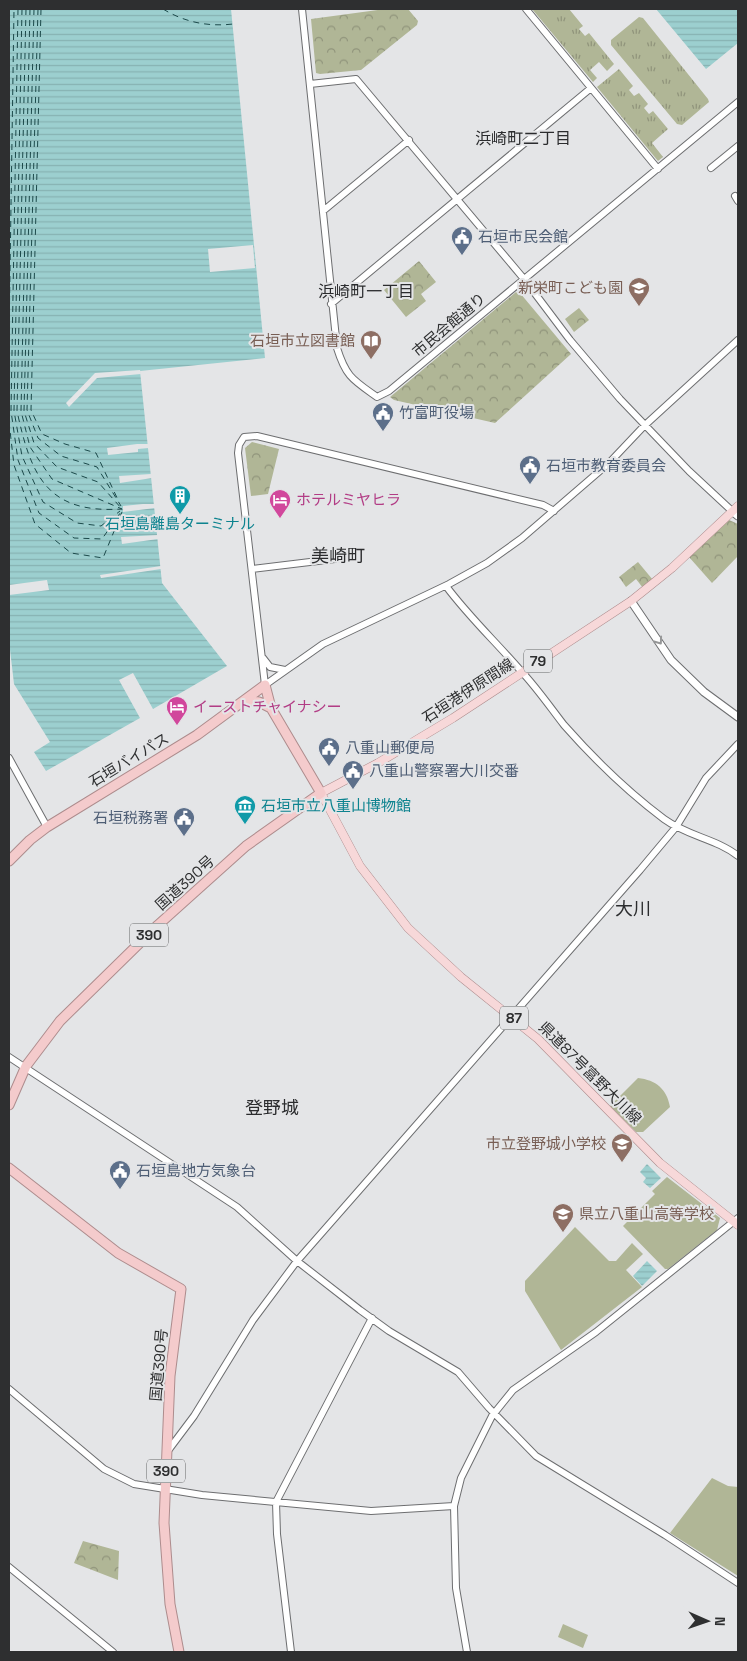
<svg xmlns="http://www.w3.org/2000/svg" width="747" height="1661" font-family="'Space Grotesk','Noto Sans JP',sans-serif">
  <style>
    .grass { fill: url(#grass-tufts) }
    .park { fill: url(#park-crowns) }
    .pitch { fill: #b0b696 }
    .water { fill: url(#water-rules) }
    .pier { fill: #e4e5e7 }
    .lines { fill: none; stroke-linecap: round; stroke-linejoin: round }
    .ferry { stroke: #1b494a; stroke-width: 1; stroke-dasharray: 6 5; stroke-linecap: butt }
    .tertiary-casing { stroke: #6d6e70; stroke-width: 8 }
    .secondary-casing { stroke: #6d6e70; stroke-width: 9 }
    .primary-casing { stroke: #ad8c8d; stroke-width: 9 }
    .trunk-casing { stroke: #ad8c8d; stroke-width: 11 }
    .tertiary { stroke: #fff; stroke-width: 6 }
    .secondary { stroke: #fff; stroke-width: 7 }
    .primary { stroke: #f7d8d9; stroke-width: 8 }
    .trunk { stroke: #f4cbcc; stroke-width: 9 }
    .oneway { stroke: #969798 }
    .labels { text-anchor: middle; stroke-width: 4; stroke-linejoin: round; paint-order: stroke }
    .shield { fill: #e4e5e7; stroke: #656667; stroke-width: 1 }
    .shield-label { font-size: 14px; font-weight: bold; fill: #2e2f30 }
    .service-label { font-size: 15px; fill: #4e5e75; stroke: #e4e5e7; text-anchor: start }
    .education-label { font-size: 15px; fill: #785e54; stroke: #e4e5e7; text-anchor: end }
    .street-label { font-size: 15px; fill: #2e2f30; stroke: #e4e5e7 }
    .hotel-label { font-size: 15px; fill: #b23c85; stroke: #e4e5e7; text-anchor: start }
    .culture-label { font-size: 15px; fill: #0d838f; stroke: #e4e5e7 }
    .neighbourhood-label { font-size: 16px; fill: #2b2c2e; stroke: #e4e5e7 }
    .quarter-label { font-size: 18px; fill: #2b2c2e; stroke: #e4e5e7 }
  </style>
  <defs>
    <pattern id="grass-tufts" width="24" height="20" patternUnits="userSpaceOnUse" patternTransform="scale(1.25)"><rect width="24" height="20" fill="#b0b696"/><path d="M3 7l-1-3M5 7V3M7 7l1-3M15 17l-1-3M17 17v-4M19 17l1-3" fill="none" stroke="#90947b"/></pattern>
    <pattern id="park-crowns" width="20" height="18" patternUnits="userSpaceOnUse" patternTransform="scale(1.25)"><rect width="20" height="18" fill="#b0b696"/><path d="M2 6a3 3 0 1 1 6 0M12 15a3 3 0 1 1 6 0" fill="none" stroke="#90947b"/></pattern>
    <pattern id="water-rules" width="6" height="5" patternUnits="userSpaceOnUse" patternTransform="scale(1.25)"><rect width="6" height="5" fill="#9ccfcf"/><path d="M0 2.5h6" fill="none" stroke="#87b2b2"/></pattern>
  </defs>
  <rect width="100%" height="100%" fill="#e4e5e7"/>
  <!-- grass -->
  <path class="grass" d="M532 9H569L583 26 579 29 585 36 589 33 614 64 607 71 599 62 590 70 597 78 593 82Z
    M639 17 643 18 708 99 709 102 682 125 677 124 611 45V40Z
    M619 69 633 86 629 90 634 96 639 93 648 104 644 108 649 114 653 111 668 129 652 143 663 157 658 161 597 87Z"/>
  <!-- park -->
  <path class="park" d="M385 9H408L418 21 417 25 361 70 320 74 316 73 311 19Z
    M419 261 436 282 421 294 426 301 406 317 384 290Z
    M516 292 520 293 571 354 495 423 394 400 390 397Z
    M579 308 589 320 574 332 565 319Z
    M252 442 279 449 268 494 251 496 245 448Z
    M729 520 738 524V556L712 583 689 557Z
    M638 562 653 580 643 588 636 579 626 587 619 577Z
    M83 1541 119 1551 118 1580 74 1563Z"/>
  <!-- pitch -->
  <path class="pitch" d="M638 1078C656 1080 667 1089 670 1107L643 1132H636L610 1106Z
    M667 1177 720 1218 717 1230 668 1269H665L623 1226 655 1194 652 1191Z
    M575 1227 609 1261H616L632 1243 643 1254 626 1270 642 1287 561 1350 525 1291V1281Z
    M712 1478 728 1486 738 1487V1576L670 1533Z
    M563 1624 588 1635 583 1648 558 1637Z"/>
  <!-- water -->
  <path class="water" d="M9 9H231L265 358 140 371 162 583 227 666 153 709 133 673 119 680 140 718 46 771 34 752 50 742 14 684 9 641V595L49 590 47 580 9 585Z
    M656 9H738V43L706 69Z
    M647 1164 661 1178 650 1188 643 1182 646 1178 640 1172Z
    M647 1261 657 1271 642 1286 633 1276Z"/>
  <!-- pier -->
  <path class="pier" d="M253 245 255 268 210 272 208 249Z
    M140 370 141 374 97 378 69 407 66 403 95 373Z
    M137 444H148L149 448 138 449V452L108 455 107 448Z
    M151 474 152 478 120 483 119 476Z
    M143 504H155V508L123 512V506Z
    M158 535V539L122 544 121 537Z
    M161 566V569L101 578 100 575Z"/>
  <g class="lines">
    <!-- ferry -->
    <path class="ferry" d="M18 9 11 411 18 460 39 513 74 538 102 539 123 509
      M22 9 14 411 22 456 43 502 77 523 101 526 120 511
      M26 9 17 411C31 476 47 514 122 509
      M30 9 21 411 30 447 52 479 122 509
      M34 9 24 411 34 443 57 467 98 482 122 509
      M38 9 27 410 38 438 61 456 97 467 121 506
      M41 9 31 410 42 434 65 444 96 453 119 502
      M163 9C184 22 208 27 233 24
      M9 337 14 9
      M9 422 14 465 35 524 71 553 103 558 122 512"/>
    <!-- tertiary casing -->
    <g class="tertiary-casing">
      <path id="tertiary" d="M302 9 337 348C346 377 353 380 377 397L389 391 738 102
        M526 9 658 169
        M310 84 356 79 524 279 570 340 620 399 689 471 732 511
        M711 168 738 146
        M735 196 738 201
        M323 211 409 140
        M331 304 591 88
        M252 569 343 558
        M446 586C469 617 496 642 521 671 537 688 550 707 564 725 594 759 628 792 664 819 687 836 717 839 738 856
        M263 658 270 667 285 670
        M265 685 323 644 449 584 487 563 522 538 609 463 644 426 738 340
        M265 685 238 453 239 445 244 437 257 436 543 505 554 511
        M9 758 47 827
        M9 1057 237 1207 297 1261 360 1310 389 1331 458 1372 489 1408 536 1456 665 1535 738 1583
        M9 1389 104 1469 134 1484 202 1495 371 1511 454 1506
        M167 1452 194 1416 253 1320 297 1261 640 870 676 827 706 778 738 744
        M9 1567 113 1652
        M291 1652 277 1534 276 1502 372 1318
        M467 1652 456 1588 454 1506 461 1478 492 1416 513 1390 596 1332 738 1218"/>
    </g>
    <!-- secondary casing -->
    <g class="secondary-casing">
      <path id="secondary" d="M732 511 738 516
        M631 601 671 660 704 692 738 717"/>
    </g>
    <!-- primary casing -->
    <g class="primary-casing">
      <path id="primary" d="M738 506 672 568 631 601 453 718 378 763 321 793 360 866 408 928 461 977 538 1039 660 1163 738 1225"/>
    </g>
    <!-- trunk casing -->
    <g class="trunk-casing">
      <path id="trunk" d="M245 700 259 702 271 708
        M9 861 30 840 47 827 197 735 265 685 271 708 321 793 246 846 158 925 60 1021 26 1066 9 1105
        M9 1168 118 1253 181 1289 170 1376 164 1523 170 1604 179 1652"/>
    </g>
    <!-- tertiary -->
    <use href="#tertiary" class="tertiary"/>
    <!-- secondary -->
    <use href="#secondary" class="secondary"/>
    <!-- primary -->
    <use href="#primary" class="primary"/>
    <!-- trunk -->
    <use href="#trunk" class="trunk"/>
  </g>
  <!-- one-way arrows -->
  <defs><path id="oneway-chevron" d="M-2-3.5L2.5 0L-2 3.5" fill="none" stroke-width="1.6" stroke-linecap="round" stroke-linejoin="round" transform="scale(1.25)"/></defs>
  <use class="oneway" href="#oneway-chevron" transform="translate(659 641) rotate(54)"/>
  <!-- icons -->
  <defs>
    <g id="civic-pin" transform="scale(1.125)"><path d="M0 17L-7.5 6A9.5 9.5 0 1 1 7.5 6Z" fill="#5c6f8a" stroke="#e4e5e7"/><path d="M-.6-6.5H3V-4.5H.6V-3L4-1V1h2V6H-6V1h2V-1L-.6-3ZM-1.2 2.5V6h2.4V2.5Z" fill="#fff"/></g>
    <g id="school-pin" transform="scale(1.125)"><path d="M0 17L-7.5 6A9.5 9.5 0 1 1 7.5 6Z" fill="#8d6e63" stroke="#e4e5e7"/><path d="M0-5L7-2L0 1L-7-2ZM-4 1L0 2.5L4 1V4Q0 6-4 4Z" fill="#fff"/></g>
    <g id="library-pin" transform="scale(1.125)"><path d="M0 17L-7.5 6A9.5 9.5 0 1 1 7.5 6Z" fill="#8d6e63" stroke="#e4e5e7"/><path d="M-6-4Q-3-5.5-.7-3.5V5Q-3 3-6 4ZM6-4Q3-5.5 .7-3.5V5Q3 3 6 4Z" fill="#fff"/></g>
    <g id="building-pin" transform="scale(1.125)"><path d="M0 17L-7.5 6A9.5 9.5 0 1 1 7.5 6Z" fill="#0f9aa8" stroke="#e4e5e7"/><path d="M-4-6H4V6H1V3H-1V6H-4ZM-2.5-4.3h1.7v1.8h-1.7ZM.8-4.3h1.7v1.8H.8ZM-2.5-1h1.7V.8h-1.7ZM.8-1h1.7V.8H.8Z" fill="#fff"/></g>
    <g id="hotel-pin" transform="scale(1.125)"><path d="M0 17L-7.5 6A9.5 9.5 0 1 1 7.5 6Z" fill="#d1479c" stroke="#e4e5e7"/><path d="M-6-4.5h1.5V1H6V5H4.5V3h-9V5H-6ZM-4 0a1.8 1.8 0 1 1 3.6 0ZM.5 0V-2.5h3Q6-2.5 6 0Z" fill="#fff"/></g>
    <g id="museum-pin" transform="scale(1.125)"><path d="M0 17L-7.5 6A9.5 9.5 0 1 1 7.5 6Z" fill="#0f9aa8" stroke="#e4e5e7"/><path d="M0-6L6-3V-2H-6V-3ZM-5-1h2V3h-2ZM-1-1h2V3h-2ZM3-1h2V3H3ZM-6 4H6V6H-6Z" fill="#fff"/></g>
  </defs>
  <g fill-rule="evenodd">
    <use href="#civic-pin" x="462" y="237"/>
    <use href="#school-pin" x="639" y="288"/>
    <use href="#library-pin" x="371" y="341"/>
    <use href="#civic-pin" x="383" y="413"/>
    <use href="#civic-pin" x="530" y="466"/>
    <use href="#building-pin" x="180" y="496"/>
    <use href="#hotel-pin" x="280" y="500"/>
    <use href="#hotel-pin" x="177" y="707"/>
    <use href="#civic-pin" x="329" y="748"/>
    <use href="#civic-pin" x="353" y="771"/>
    <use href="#museum-pin" x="245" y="806"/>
    <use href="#civic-pin" x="184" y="818"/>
    <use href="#school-pin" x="622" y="1144"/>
    <use href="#civic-pin" x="120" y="1171"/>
    <use href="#school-pin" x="563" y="1214"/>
  </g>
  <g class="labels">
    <!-- shield labels -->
    <g class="shield">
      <rect x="524" y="649.5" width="28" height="23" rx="4"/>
      <rect x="130" y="923.5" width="38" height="23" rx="4"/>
      <rect x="500" y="1006.5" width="28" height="23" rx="4"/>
      <rect x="147" y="1459.5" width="38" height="23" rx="4"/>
    </g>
    <g class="shield-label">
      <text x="538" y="666">79</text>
      <text x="149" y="940">390</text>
      <text x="514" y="1023">87</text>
      <text x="166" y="1476">390</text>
    </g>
    <!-- service labels -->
    <g class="service-label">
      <text x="478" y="242">石垣市民会館</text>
      <text x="399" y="418">竹富町役場</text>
      <text x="546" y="471">石垣市教育委員会</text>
      <text x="345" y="753">八重山郵便局</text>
      <text x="369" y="776">八重山警察署大川交番</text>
      <text x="168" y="823" text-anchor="end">石垣税務署</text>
      <text x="136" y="1176">石垣島地方気象台</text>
    </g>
    <!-- education labels -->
    <g class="education-label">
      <text x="623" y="293">新栄町こども園</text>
      <text x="355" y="346">石垣市立図書館</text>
      <text x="606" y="1149">市立登野城小学校</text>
      <text x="579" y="1219" text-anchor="start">県立八重山高等学校</text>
    </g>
    <!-- street labels -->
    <g class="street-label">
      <text transform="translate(449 325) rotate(-40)" y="5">市民会館通り</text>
      <text transform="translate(468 691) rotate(-33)" y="5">石垣港伊原間線</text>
      <text transform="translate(129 760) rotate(-31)" y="5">石垣バイパス</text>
      <text transform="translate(185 883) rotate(-42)" y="5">国道390号</text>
      <text transform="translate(590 1073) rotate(45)" y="5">県道87号富野大川線</text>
      <text transform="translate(159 1365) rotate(-85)" y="5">国道390号</text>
    </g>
    <!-- hotel labels -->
    <g class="hotel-label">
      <text x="296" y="505">ホテルミヤヒラ</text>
      <text x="193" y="712">イーストチャイナシー</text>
    </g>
    <!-- culture labels -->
    <g class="culture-label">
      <text x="180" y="529">石垣島離島ターミナル</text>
      <text x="261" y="811" text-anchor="start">石垣市立八重山博物館</text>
    </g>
    <!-- neighbourhood labels -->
    <g class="neighbourhood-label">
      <text x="523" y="144">浜崎町二丁目</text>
      <text x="366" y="297">浜崎町一丁目</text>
    </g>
    <!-- quarter labels -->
    <g class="quarter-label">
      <text x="338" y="562">美崎町</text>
      <text x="633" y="915">大川</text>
      <text x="272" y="1114">登野城</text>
    </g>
  </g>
  <!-- border -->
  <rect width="747" height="1661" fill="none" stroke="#2e2f30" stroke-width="20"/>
  <!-- north arrow -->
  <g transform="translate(707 1621) rotate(92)" stroke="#e4e5e7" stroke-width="4" paint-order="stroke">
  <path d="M0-4L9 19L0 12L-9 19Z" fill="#2e2f30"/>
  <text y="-8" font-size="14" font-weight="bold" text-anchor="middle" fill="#2e2f30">N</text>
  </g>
</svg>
